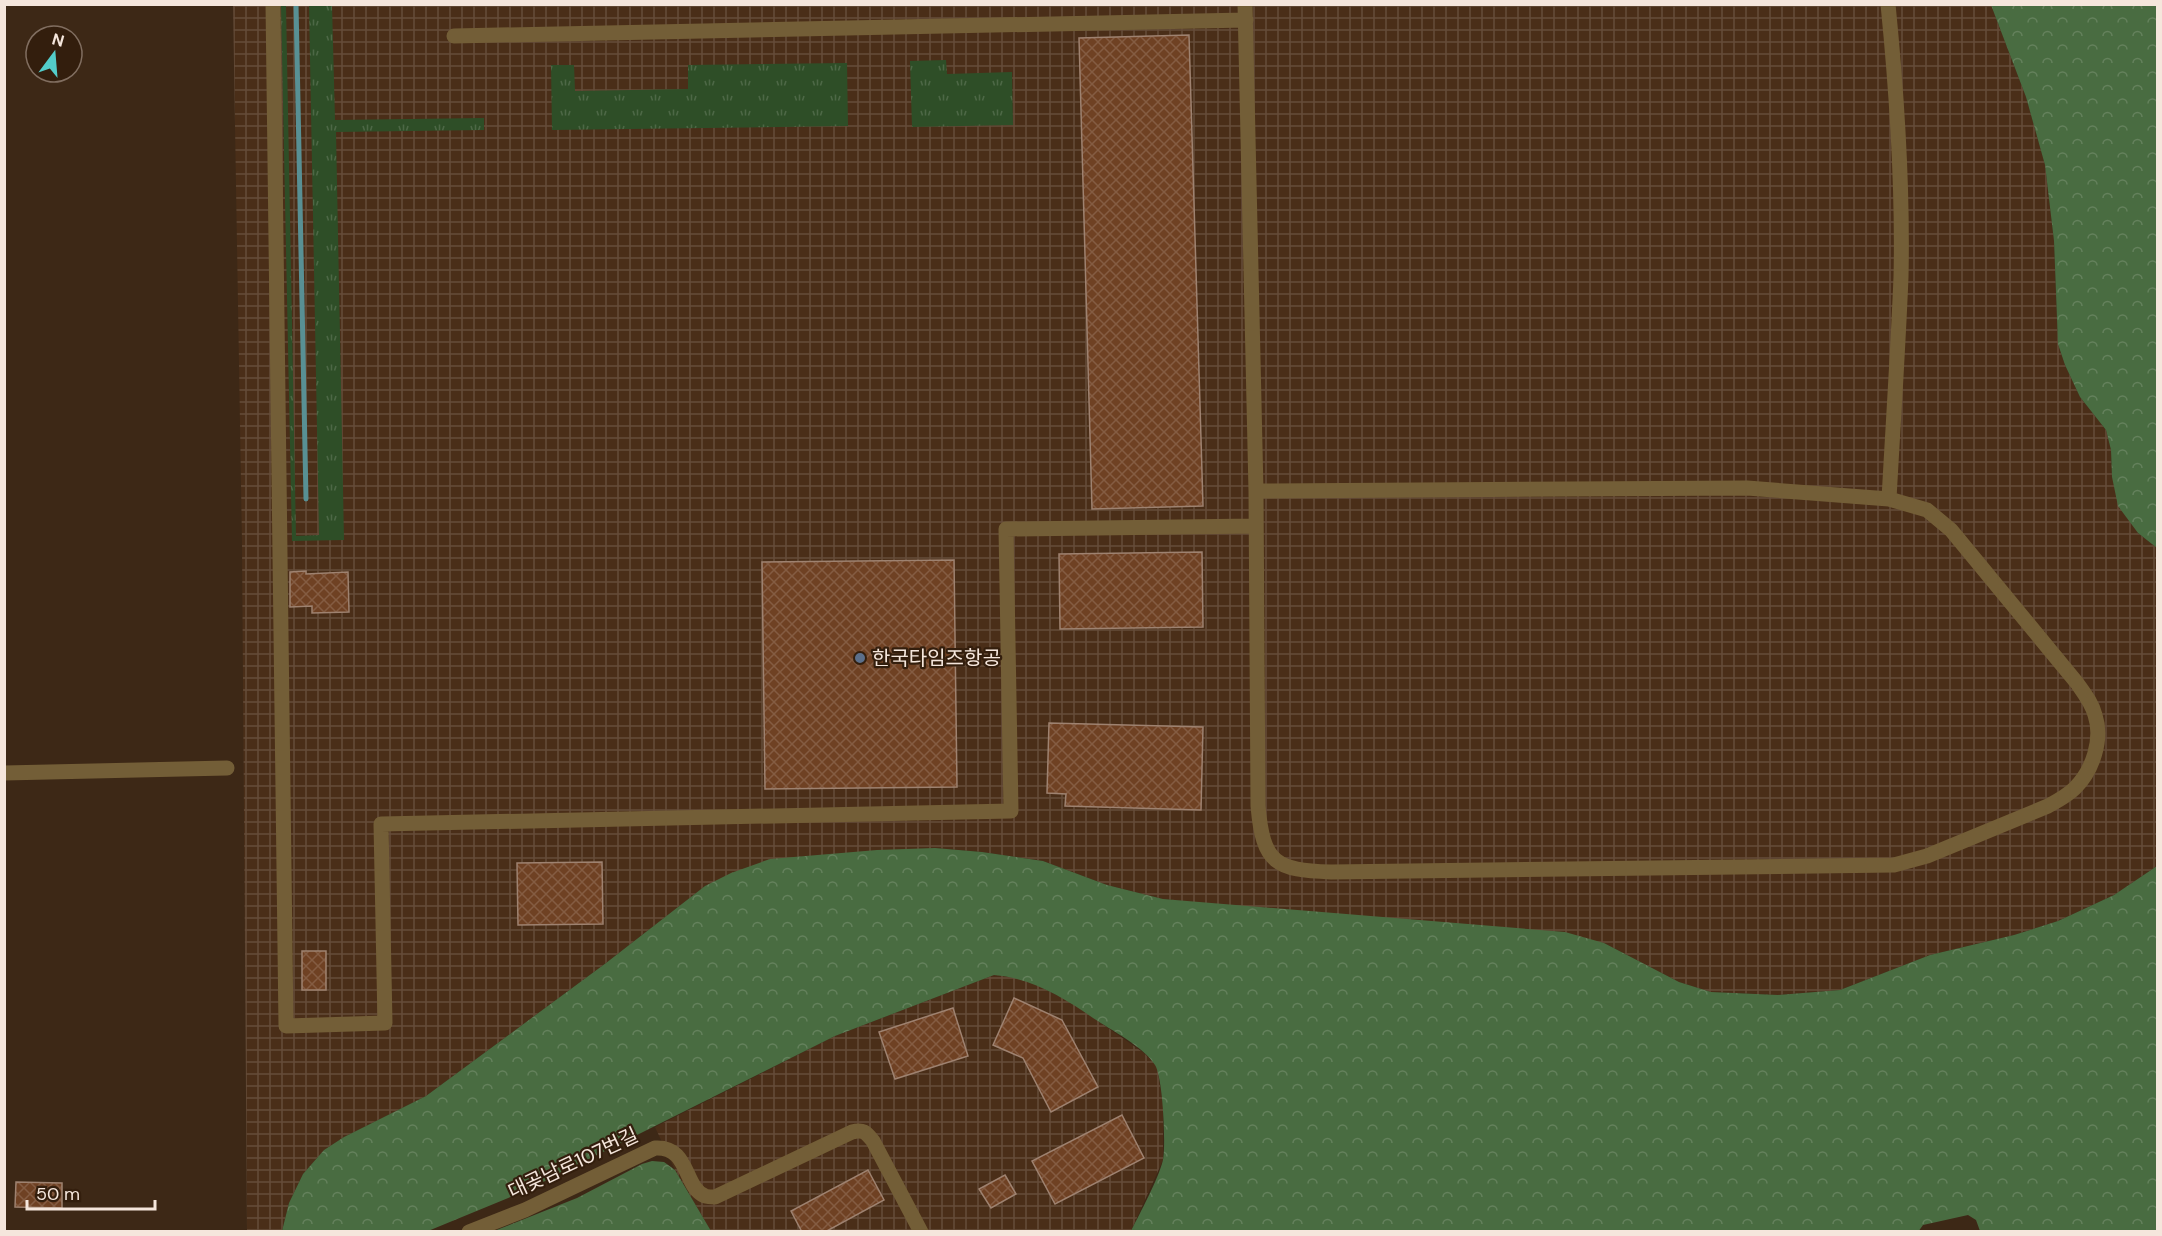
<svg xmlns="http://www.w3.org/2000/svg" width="2162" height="1236" font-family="'DM Sans','Noto Sans KR',sans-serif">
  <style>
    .industrial { fill: url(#industrial-grid) }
    .grass { fill: url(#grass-tufts) }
    .forest { fill: url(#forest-crowns) }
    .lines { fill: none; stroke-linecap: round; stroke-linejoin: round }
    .stream { stroke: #589094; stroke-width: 5 }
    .building { fill: url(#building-cross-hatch); stroke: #9e8270; stroke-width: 1.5 }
    .minor { stroke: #735e37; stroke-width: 15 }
    .service-dot { fill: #5c6f8a; stroke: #331e0d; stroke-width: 2 }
    .labels { text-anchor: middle; stroke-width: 4.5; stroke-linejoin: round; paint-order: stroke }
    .poi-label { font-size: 20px; fill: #f5e6dc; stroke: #331e0d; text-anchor: start }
    .street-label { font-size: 20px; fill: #f5e6dc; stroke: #331e0d }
  </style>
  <defs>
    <pattern id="industrial-grid" width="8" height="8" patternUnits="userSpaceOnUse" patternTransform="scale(1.5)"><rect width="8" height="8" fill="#4a2e18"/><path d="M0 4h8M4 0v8" fill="none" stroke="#654c39"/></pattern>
    <pattern id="grass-tufts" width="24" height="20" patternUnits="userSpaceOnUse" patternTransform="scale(1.5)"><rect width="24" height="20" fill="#2e4e27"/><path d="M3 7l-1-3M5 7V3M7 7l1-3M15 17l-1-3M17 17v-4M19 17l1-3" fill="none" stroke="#4d6846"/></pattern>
    <pattern id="forest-crowns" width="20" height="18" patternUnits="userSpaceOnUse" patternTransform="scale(1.5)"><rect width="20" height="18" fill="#496c41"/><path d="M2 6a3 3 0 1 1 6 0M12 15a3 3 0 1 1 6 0" fill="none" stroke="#64815c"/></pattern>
    <pattern id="building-cross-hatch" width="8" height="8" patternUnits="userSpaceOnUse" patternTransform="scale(1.5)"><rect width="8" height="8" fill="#6f4123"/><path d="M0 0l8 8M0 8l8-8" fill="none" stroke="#845c42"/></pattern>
  </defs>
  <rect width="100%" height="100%" fill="#3d2816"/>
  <!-- industrial -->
  <path class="industrial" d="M233 5H1991L2026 97 2045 165 2054 241 2058 344 2065 365 2080 397 2106 430 2111 450 2112 477 2138 533 2157 548V866L2114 895 2058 921 2014 935 1930 955 1840 990 1778 995 1711 992 1679 982 1604 943 1163 899 1107 885 1043 861 982 852 935 848 705 886 606 963 426 1096 344 1137 324 1150 303 1174 289 1203 282 1231H247L242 542Z
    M994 975 1012 976 1033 983 1072 1003 1144 1053 1157 1066 1163 1105V1160L1131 1231H711L675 1170 655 1127 835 1036Z"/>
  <!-- grass -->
  <path class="grass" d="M281 5H286L296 536 319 535 309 5H332L335 120 484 118V130L336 132 344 540 292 541Z
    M946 60 947 74 1012 72 1013 125 912 127 910 61Z
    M847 63 848 126 552 130 551 65H574L575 91 688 89V65Z"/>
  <!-- forest -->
  <path class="forest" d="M1991 5H2157V548L2138 533 2118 506 2112 477 2111 450 2106 430 2080 397 2065 365 2058 344 2054 241 2045 165 2026 97Z
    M935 848 982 852 1043 861 1107 885 1163 899 1565 932 1604 943 1679 982 1711 992 1778 995 1840 990 1930 955 2014 935 2058 921 2114 895 2157 866V1231H1980L1976 1220 1968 1215 1923 1225 1918 1232 1131 1231C1140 1213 1158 1180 1163 1160 1166 1146 1163 1077 1155 1065 1144 1047 1111 1030 1093 1018 1063 997 1031 978 994 975L835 1036 525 1191 428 1231H282L289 1203 303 1174 324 1150 344 1137 426 1096 606 963 705 886 731 873 770 859 877 850Z
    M652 1161 664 1162 675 1170 711 1231H494L577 1198 642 1164Z"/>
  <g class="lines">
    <!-- stream -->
    <path class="stream" d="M296 4 306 499"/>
  </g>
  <!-- building -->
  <path class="building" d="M1189 35 1203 506 1092 509 1079 38Z
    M1202 552 1203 627 1060 629 1059 554Z
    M954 560 957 787 765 789 762 562Z
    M306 571V574L348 572 349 612 312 613V606L290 607V572Z
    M1049 723 1203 727 1201 810 1065 806 1066 794 1047 793Z
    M602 862 603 924 518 925 517 863Z
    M302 951H326V990H302Z
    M1014 998 1062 1020 1098 1087 1051 1112 1023 1058 993 1045Z
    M953 1008 968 1056 895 1079 879 1032Z
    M1122 1115 1144 1158 1055 1204 1032 1161Z
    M868 1170 884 1200 825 1232H802L791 1211Z
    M1005 1175 1016 1194 991 1208 979 1189Z
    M16 1182 62 1183V1208L15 1207Z"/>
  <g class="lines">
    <!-- minor -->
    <path class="minor" d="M273 4 286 1026 385 1023 381 824 1011 811 1006 529 1256 526
      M1245 4 1256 491 1258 806C1263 864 1276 870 1331 872L1894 865 1927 856 2048 806C2057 801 2067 796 2075 788 2093 770 2103 739 2095 715 2092 703 2084 693 2077 683L1951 530 1927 510 1889 499 1747 488 1256 491
      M1888 4C1897 95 1903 186 1901 277 1898 351 1893 425 1889 499
      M454 36 1246 20
      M4 773 227 768
      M469 1232 525 1210 655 1148C690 1146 683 1187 705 1196 708 1197 712 1197 715 1197L852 1132C863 1129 866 1132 873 1141L921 1232"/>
  </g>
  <!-- markers -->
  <circle class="service-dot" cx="860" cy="658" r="6"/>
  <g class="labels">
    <!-- poi labels -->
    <g class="poi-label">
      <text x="872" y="665">한국타임즈항공</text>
    </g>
    <!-- street labels -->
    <g class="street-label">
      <text transform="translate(573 1163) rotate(-25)" y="7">대곶남로107번길</text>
    </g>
  </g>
  <!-- border -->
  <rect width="2162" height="1236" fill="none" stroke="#f5e6dc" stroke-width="12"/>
  <!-- north arrow -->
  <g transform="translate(54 54) rotate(16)"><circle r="28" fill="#331e0d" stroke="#816e60" stroke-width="1.5"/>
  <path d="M0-4.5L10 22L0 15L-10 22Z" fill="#53cdca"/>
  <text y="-9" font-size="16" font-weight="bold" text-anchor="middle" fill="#f5e6dc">N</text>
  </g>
  <!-- scale -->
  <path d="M27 1200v9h128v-9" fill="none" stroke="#f5e6dc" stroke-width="3"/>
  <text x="36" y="1200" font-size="18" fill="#f5e6dc" stroke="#331e0d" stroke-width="4.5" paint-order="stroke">50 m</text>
</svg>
